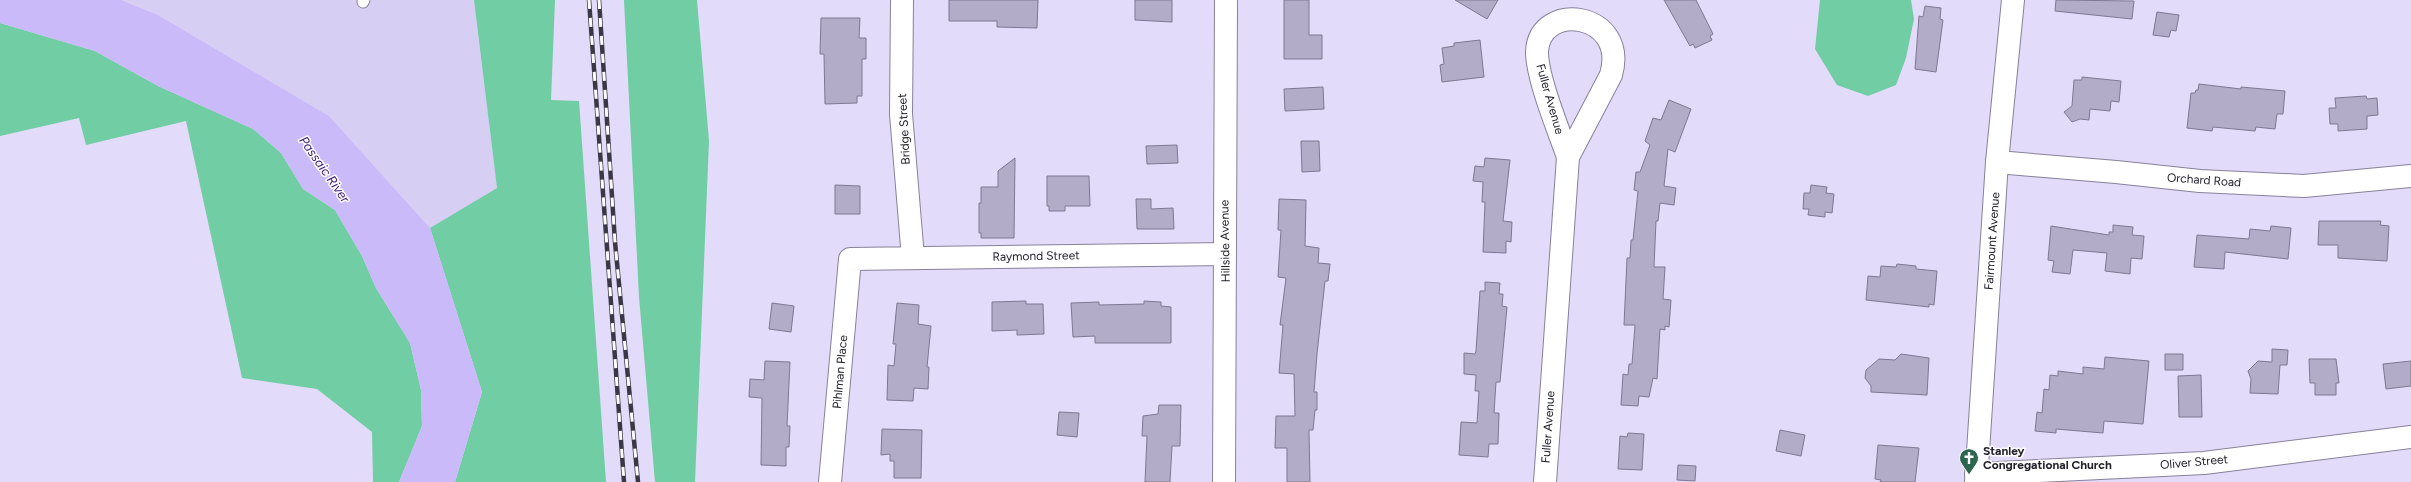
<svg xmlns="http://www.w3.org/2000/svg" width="2411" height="482" font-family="Figtree,sans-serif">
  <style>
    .built { fill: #d7cef3 }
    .green { fill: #70cda4 }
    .water { fill: #cabaf9 }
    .building { fill: #b3acc8; stroke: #7e7892 }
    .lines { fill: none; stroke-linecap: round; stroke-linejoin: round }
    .lane-casing { stroke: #87819b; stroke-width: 13 }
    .street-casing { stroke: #87819b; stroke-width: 24 }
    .secondary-casing { stroke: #87819b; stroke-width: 24 }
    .lane { stroke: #fff; stroke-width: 11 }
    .street { stroke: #fff; stroke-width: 22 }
    .secondary { stroke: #fff; stroke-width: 22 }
    .rail-casing { stroke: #3b3845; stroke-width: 4.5 }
    .rail { stroke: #fff; stroke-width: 3; stroke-dasharray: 9; stroke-linecap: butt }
    .labels { text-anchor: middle; stroke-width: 3; stroke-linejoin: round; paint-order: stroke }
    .street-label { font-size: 12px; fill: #22202a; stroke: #fff }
    .poi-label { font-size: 12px; font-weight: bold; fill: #22202a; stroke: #fff; text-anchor: start }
    .water-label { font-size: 13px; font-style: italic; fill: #432079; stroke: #fff }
  </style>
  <rect width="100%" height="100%" fill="#e2dbf9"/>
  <!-- built -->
  <path class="built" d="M121 0H474L497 188 430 228 329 116 158 15Z"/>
  <!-- green -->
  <path class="green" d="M474 0H555L551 100 579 101 606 482H455L482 392 430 228 497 188Z
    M624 0H697L709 141 695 482H655L639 297Z
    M1820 0H1911L1914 19 1906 58 1896 85 1868 96 1837 85 1815 49Z
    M0 23 95 51 158 86 253 129 281 153 303 189 335 210 362 256 376 288 410 343 421 390 422 426 399 482H373L372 432 317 389 242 378 186 121 86 145 79 118 0 136Z"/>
  <!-- water -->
  <path class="water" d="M0 0H121L158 15 329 116 430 228 482 392 455 482H399L422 426 421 390 410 343 376 288 362 256 335 210 303 189 281 153 253 129 158 86 95 51 0 23Z"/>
  <!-- building -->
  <path class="building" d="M949 0H1038L1037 28 997 27V21H949Z
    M1135 0H1172V22L1135 20Z
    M1284 0H1309V35H1322V59H1284Z
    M1455 0H1498L1487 19Z
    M1664 0H1696L1713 34 1710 36 1712 40 1695 48 1693 44 1690 46Z
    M2056 0 2134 1 2132 19 2055 11Z
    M1925 6 1941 8 1940 19 1943 20 1936 72 1915 69 1919 16 1923 17Z
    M2157 12 2179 15 2176 31 2171 30 2169 37 2153 35Z
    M821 18H860L859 38H866V59H862V96H857V103L825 104 824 54H820Z
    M1480 40 1484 77 1442 82 1440 65 1444 64 1442 48 1454 46V43Z
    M2082 77 2121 81 2119 102 2111 101 2110 111 2090 109 2089 120 2080 119 2072 122 2064 112 2072 106 2074 80H2082Z
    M2199 84 2241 89V87L2285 91 2283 114H2277L2275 129 2256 127 2255 131 2213 127 2212 131 2187 128 2191 93H2195L2196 90H2198Z
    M1323 87 1324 109 1285 111 1284 89Z
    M2366 96 2367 99 2377 98 2378 115 2367 116V129L2338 131V124H2330L2329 108H2336L2335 98Z
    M1669 100 1691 109 1675 152 1668 149 1664 186 1676 188 1674 205 1660 203 1658 221H1656L1654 267H1665L1663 299 1671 300 1669 327 1665 326V330L1660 329 1657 379 1653 378 1649 397 1639 396 1638 406 1621 405 1623 374 1628 375 1629 364H1632L1635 325H1624L1627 258H1630L1631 240H1633L1638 191 1634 190 1636 172H1640L1650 145 1645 141 1653 118 1661 120Z
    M1301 141H1319L1320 171 1302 172Z
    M1177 145 1178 163 1147 164 1146 146Z
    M1015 158 1014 238H981V233H979V203H981V187H998V171Z
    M1485 158 1510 160 1503 221 1512 222 1511 242 1506 241V253L1483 252 1485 202H1482L1483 182 1473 181 1475 166 1484 167Z
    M1047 176H1089L1090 206H1065V211H1049V206H1047Z
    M835 185 860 186V214H835Z
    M1811 185 1827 187 1826 193 1834 194 1832 213 1825 212V217L1808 215 1809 209H1803L1804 193H1810Z
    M1136 199H1151V209L1173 208 1174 229H1137Z
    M1279 199 1306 200 1305 246 1319 248 1318 263 1330 264 1328 281H1325L1317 354 1314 392H1317V410H1315L1313 430H1309L1310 482H1287V448H1275L1276 416H1295L1294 374 1279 373 1283 325H1280L1286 278 1278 277 1281 230H1278Z
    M2319 221H2381L2380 225 2389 226 2387 261 2338 258V245H2318Z
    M2113 225 2133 227 2132 235 2144 236 2142 259 2131 258 2130 274 2105 271 2107 253 2073 250 2070 274 2052 272 2054 261 2048 260 2051 226 2109 235V232H2113Z
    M2271 226 2291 228 2288 259 2225 252 2224 269 2194 267 2197 235 2249 239 2250 229 2270 231Z
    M1897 264 1916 266V269L1937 271 1934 305 1929 304V307L1866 300 1868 276 1880 277 1881 266 1896 267Z
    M1485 282 1500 283 1499 294H1503L1502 306 1507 307 1500 382H1496L1494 413H1499L1498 444H1489L1488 457 1459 455 1461 422 1477 423 1479 391H1475L1476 375 1464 374V353L1475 354 1476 351 1480 291H1485Z
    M1026 301V304H1043L1044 334 1017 335V330L992 331V302Z
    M1144 301 1161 302V306L1171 307V343H1095V336L1073 337 1071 303 1099 302V305L1144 304Z
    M772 303 794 306 791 332 769 329Z
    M897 303 919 305 918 324 931 326 927 367H929L928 389 914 388 913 401 887 400 888 365 894 366 896 344H893Z
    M2272 349 2288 350 2287 365H2280L2278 394 2250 393 2251 379 2248 371 2258 361 2272 362Z
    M1901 354 1929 358 1927 395 1871 392V386L1865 378 1866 370 1879 359 1895 360Z
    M2165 354H2183V370H2165Z
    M2105 357 2149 361 2143 424 2104 421 2103 433 2056 429V433L2035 431 2037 412 2042 413 2044 389 2049 390 2050 375 2058 376V371L2083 374V367L2104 369Z
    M2309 359H2336L2339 383H2336V395H2315V383H2310Z
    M765 361 790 362 787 426H790L789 447H786V466L761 465 762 398 749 397 750 379 764 380Z
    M2411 361V386L2386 389 2383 364Z
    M2201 375 2202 417H2179L2178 376Z
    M1159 405H1181L1180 446H1172L1170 482H1145L1147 436H1142L1143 416 1158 414Z
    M1059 412 1079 413 1077 437 1057 435Z
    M882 429 922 430 921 478H894V461H890V454L881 455Z
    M1780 430 1805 435 1801 456 1776 451Z
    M1628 433 1644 434 1642 470 1618 469 1620 436 1627 437Z
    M1878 445 1919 448 1915 482H1880L1881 480 1875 479Z
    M1678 465 1696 466 1695 481 1677 480Z"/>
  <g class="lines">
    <!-- lane casing -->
    <g class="lane-casing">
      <path id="lane" d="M363 2 364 0"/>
    </g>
    <!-- street casing -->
    <g class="street-casing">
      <path id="street" d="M902 0 901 114 913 258
        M1997 162 2116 172 2200 181 2304 186 2411 176
        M1976 474 2204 463 2411 437
        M830 482 850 259 1225 254
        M1224 482 1226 0
        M1545 482 1568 157 1611 75C1629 12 1539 0 1537 52 1537 78 1559 131 1568 157"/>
    </g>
    <!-- secondary casing -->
    <g class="secondary-casing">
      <path id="secondary" d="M1976 482 1997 162 2013 0"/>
    </g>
    <!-- lane -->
    <use href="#lane" class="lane"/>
    <!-- street -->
    <use href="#street" class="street"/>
    <!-- secondary -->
    <use href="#secondary" class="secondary"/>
    <!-- rail casing -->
    <g class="rail-casing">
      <path id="rail" d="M589 0 624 482
        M599 0 615 242 638 482"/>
    </g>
    <!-- rail -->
    <use href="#rail" class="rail"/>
  </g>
  <!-- icons -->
  <defs>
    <g id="church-pin" transform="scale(1)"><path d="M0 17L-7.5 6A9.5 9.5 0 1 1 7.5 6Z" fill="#2d664e" stroke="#fff"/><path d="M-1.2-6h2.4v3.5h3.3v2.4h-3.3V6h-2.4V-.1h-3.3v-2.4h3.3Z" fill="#fff"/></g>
  </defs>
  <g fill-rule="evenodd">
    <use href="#church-pin" x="1969" y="458"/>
  </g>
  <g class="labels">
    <!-- street labels -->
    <g class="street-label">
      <text transform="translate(1550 99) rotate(74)" y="4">Fuller Avenue</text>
      <text transform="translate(904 129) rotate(-93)" y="4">Bridge Street</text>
      <text transform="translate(2204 180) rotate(4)" y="4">Orchard Road</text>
      <text transform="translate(1225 241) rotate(-91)" y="4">Hillside Avenue</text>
      <text transform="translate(1992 241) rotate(-86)" y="4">Fairmount Avenue</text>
      <text transform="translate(1036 256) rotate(-1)" y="4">Raymond Street</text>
      <text transform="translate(840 372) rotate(-85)" y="4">Pihlman Place</text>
      <text transform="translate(1548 427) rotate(-86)" y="4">Fuller Avenue</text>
      <text transform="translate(2194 462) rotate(-5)" y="4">Oliver Street</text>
    </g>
    <!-- poi labels -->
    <g class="poi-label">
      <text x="1983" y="455">Stanley<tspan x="1983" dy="14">Congregational Church</tspan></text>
    </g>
    <!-- water labels -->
    <g class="water-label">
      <text transform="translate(325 169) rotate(55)" y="5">Passaic River</text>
    </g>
  </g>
</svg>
